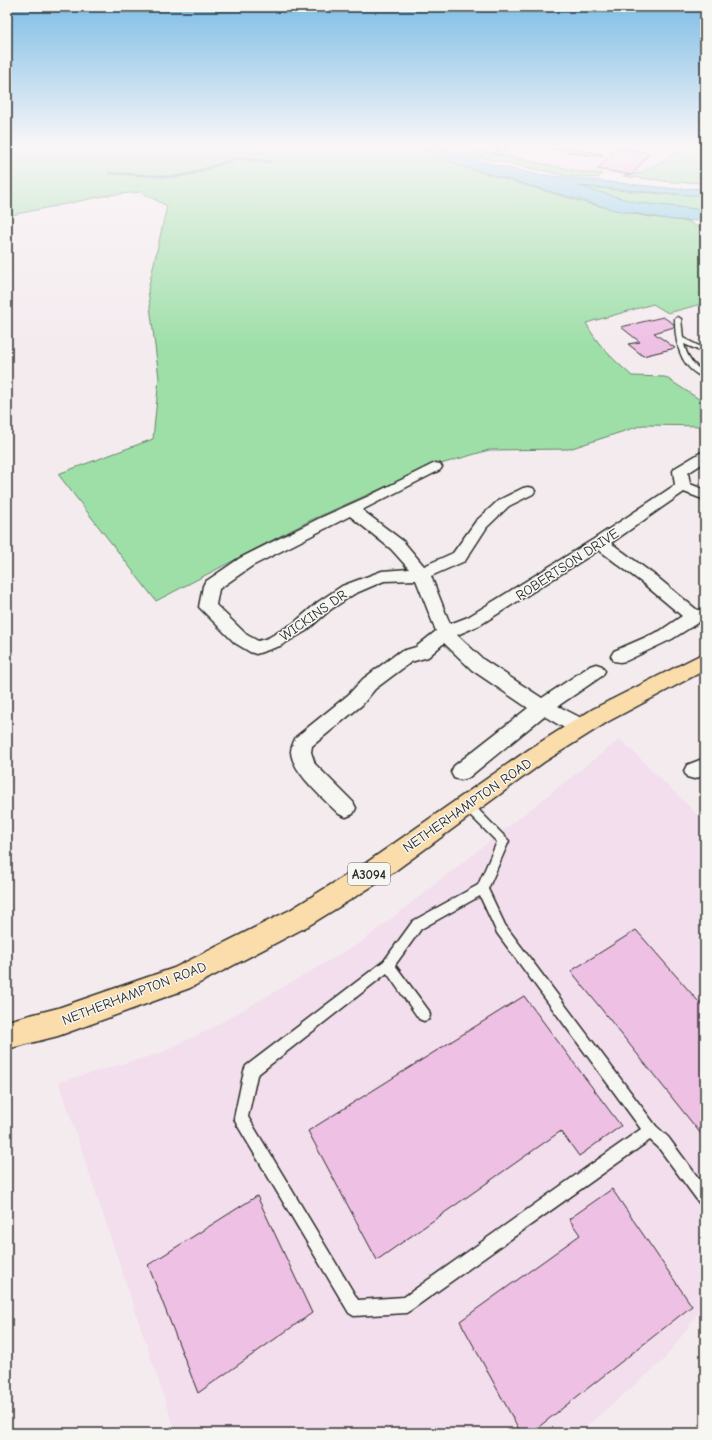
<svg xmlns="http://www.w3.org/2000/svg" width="712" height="1440" font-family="'Comic Neue',sans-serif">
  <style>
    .built { fill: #f2deec }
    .green { fill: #9edfa8; stroke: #64856a }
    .water { fill: #83cce4; stroke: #608c9a }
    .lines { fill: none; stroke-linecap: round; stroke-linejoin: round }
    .stream { stroke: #608c9a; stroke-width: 2.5 }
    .building { fill: #eec0e4; stroke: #2b2b2b }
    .lane-casing { stroke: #2b2b2b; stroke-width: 3 }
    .street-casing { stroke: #2b2b2b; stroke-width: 3 }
    .primary-casing { stroke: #2b2b2b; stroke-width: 3 }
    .lane { fill: #f6f6f2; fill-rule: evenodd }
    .street { fill: #f6f6f2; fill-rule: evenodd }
    .primary { fill: #fbddab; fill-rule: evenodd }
    .labels { text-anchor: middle; stroke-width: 3; stroke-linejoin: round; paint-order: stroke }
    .shield { fill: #f6f6f2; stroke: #686867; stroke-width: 1 }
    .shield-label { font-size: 13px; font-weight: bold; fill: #2b2b2b }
    .street-label { font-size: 14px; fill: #2b2b2b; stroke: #f6f6f2 }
  </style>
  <rect width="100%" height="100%" fill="#f4ebef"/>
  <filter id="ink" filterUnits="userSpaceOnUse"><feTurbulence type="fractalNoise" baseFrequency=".025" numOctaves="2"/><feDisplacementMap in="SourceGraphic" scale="8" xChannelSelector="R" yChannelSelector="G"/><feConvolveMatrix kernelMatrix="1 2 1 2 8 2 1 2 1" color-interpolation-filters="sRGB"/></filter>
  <g filter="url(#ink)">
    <!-- built -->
    <path class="built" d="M457 145H689L641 173 623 176 582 172 474 151Z
      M620 739 705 822V1304L663 1361 578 1433H176L59 1082 158 1054 208 1030 360 943Z"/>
    <!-- green -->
    <path class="green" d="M7 145H412L461 166 586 203 644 216 690 222 697 227H705V303L668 313 653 304 586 323C597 345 614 360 632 376L665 377 705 403V426L643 425 569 449 489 450 427 468 311 520 156 601 58 474 153 439 159 378 148 290 167 206 141 192 109 195 7 216Z
      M689 145H705V183L673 182 623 176 641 173Z
      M466 148 582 172 602 174 598 178 567 176 470 155 461 153 460 150Z
      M577 186 660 194 705 195V210L638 203Z"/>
    <!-- water -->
    <path class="water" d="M412 145H433L491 164 534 174 676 189 705 188V195H688L578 186 638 203 705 210V221L674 220 615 210 461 166Z"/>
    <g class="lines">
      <!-- stream -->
      <path class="stream" d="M109 173 174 177 190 174 238 158 271 162"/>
    </g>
    <!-- building -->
    <path class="building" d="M618 148 649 153 632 175 597 169Z
      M663 317 674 324V327L654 333 675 348 643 356 628 344 640 342 621 327Z
      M636 930 705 1009V1139L571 971Z
      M524 996 621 1126 579 1156 561 1131 377 1260 308 1131Z
      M612 1189 692 1306 531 1433H521L460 1321 580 1235 569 1219Z
      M257 1196 312 1313 198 1393 148 1265Z"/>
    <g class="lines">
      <!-- lane casing -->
      <g class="lane-casing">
        <path id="lane" d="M503 145H517L506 147 500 154H496V152Z
          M537 145H550L601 155 599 156Z
          M678 317 681 319 683 338 705 349V353L684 344C687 357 693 365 705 373V378C680 369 675 342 675 319Z
          M467 801 471 802 509 841 488 889 505 925 656 1126 668 1137 705 1187V1206L700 1204 658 1147 650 1140 411 1310 406 1313 354 1316 349 1313 236 1123 234 1118 244 1071 246 1066 384 961 413 921 478 885 497 842 463 808 462 805 463 802ZM480 896 497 933 641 1129 404 1297 358 1300 248 1117 257 1075 387 973 419 1019 424 1021 429 1019 430 1015 429 1011 395 965 421 929Z"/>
      </g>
      <!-- street casing -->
      <g class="street-casing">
        <path id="street" d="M705 452V462L688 473 690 484 705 490V500L684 492 611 543 657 577 697 610 705 609V621L699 622 672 639 626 661 620 662 614 661 611 656 614 651 660 631 682 616 645 585 599 550 480 625 457 635 484 660 542 698 590 666 596 664 602 666 605 671 602 676 558 706 589 722 592 727 589 732C574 737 557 723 544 716L468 778 461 780 454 778 451 772 454 766 528 708 472 670 444 643 428 657 411 662 375 689 362 705 312 746 311 752 315 764 353 802 356 808 353 814 346 817 339 814C325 800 292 772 291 752 291 747 294 741 296 737L348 695 363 679 399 652 416 647 436 631 416 580 384 581 354 594 330 610 306 631 280 646 256 654 250 652 235 643 199 607 203 586 205 582 240 558 320 518 369 496 435 463 440 464 442 467 440 470 362 510 403 541 424 566 453 553 476 521 499 500 523 488 528 487 533 488 535 491 533 494 509 506 487 527 465 561 431 576 450 624 468 617 594 539 675 485 673 471 675 468 700 453ZM350 516 391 549 409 569 382 571 342 586 318 602 294 623 268 638 258 641 247 635 216 605 219 589 252 566Z
          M705 758V775L694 779 687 777 684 771 687 765Z"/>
      </g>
      <!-- primary casing -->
      <g class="primary-casing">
        <path id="primary" d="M705 653V670L609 721 544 762 384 879 308 926 190 988 58 1036 7 1049V1021L58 1008 174 968 290 910 366 863 528 750 593 709 698 656Z"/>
      </g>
      <!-- lane -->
      <use href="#lane" class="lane"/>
      <!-- street -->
      <use href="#street" class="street"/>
      <!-- primary -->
      <use href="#primary" class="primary"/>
    </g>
  </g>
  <!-- sky -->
  <linearGradient id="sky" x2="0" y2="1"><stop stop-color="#7fbee6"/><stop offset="0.42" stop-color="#faf6f8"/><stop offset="1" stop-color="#faf6f8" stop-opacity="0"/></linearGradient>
  <rect width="712" height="347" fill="url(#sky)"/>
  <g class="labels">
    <!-- shield labels -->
    <rect class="shield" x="348" y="863" width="42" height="22" rx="3"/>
    <g class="shield-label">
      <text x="369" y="879">A3094</text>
    </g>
    <!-- street labels -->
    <g class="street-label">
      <text transform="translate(567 564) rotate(-33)" y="5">ROBERTSON DRIVE</text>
      <text transform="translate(313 615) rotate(-35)" y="5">WICKINS DR</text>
      <text transform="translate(467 805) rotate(-35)" y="5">NETHERHAMPTON ROAD</text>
      <text transform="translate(134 993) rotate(-21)" y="5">NETHERHAMPTON ROAD</text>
    </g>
  </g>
  <!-- margin -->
  <rect width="712" height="1440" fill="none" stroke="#f6f6f2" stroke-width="24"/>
  <rect x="12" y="12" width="688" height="1416" fill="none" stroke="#2b2b2b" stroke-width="1.5" filter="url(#ink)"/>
</svg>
